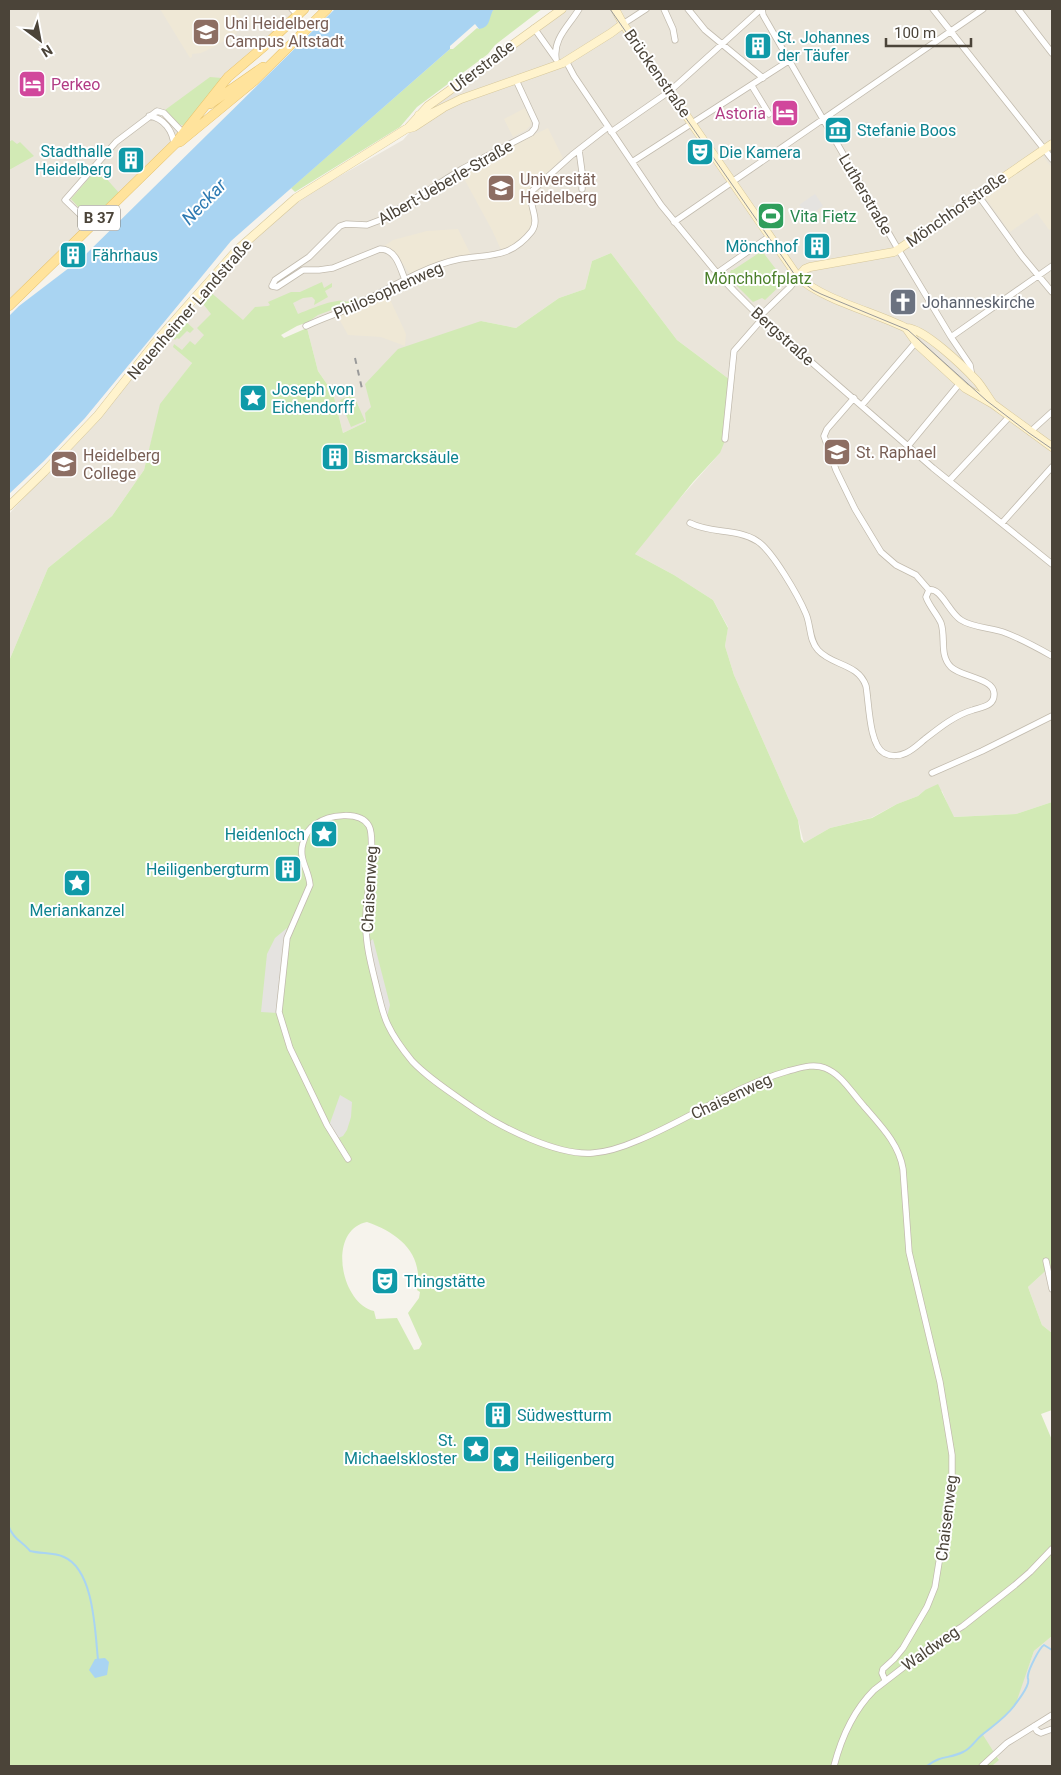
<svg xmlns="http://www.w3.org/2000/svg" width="1061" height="1775" font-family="Roboto,sans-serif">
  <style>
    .residential { fill: #eae5da }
    .education { fill: #efe8d6 }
    .green { fill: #d2eab5; fill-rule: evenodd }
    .parking { fill: #e5e3e0 }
    .water { fill: #a9d4f2 }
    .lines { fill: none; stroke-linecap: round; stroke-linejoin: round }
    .stream { stroke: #a9d4f2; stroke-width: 2 }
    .street-casing { stroke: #c2bbae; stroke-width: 7 }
    .secondary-casing { stroke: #d6c79b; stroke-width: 9 }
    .primary-casing { stroke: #e6c16a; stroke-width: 10 }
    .street { stroke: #fff; stroke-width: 5.5 }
    .secondary { stroke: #fff3cd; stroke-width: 8 }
    .primary { stroke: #ffe39c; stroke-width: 9 }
    .tram { stroke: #9a9a9a; stroke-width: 1 }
    .rail { stroke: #9a9a9a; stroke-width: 2; stroke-dasharray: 6 6; stroke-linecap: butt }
    .labels { text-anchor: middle; stroke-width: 4; stroke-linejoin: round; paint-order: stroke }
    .shield { fill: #fff; stroke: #817c74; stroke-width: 1 }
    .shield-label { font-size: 15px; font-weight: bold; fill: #4b4439 }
    .education-label { font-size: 16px; fill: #785e54; stroke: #fff; text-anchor: start }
    .culture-label { font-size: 16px; fill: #0d838f; stroke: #fff; text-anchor: start }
    .street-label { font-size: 16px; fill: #4b4439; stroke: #fff }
    .hotel-label { font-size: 16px; fill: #b23c85; stroke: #fff; text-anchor: start }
    .leisure-label { font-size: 16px; fill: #27864d; stroke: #fff; text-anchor: start }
    .park-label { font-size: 16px; fill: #4a7f2a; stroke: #fff }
    .worship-label { font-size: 16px; fill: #5b616d; stroke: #fff; text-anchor: start }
    .water-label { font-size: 18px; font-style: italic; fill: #2e7ab2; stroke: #fff }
  </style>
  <rect width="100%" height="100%" fill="#f6f3ec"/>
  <!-- residential -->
  <path class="residential" d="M9 9H300L200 109 172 140 170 146 9 309Z
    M568 9H1052V802L1016 814 953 817 942 791 925 790 918 796 897 804 871 818 830 828 804 843 798 820 734 675 725 646 728 627 713 600 674 575 635 554 629 556 720 453 729 379 677 340 611 253 592 261 585 289 559 298 516 328 481 321 371 407 366 422 343 433 333 393 318 371 307 328 298 314 243 320 189 359 192 363 161 404 144 470 112 516 48 568 9 661V514L63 455 86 434 132 378 155 347 200 300 237 255 274 221 310 193 403 140 425 115 457 87Z
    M1052 1265V1333L1042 1325 1028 1287Z
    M1052 1636V1765L1050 1766H992L999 1759 982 1735 1014 1706 1034 1651Z"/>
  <!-- education -->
  <path class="education" d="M160 9H236L244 22 235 35 212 48 201 53 192 54V57L190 58Z
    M525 108 531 121 530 126 526 130 513 137 504 119Z
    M548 128 563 158 529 191 534 222 527 234 507 250 502 252 492 230 461 173 490 156Z
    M1042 155 1052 168V228L1049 230 1037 213 1010 232 984 196Z
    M458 229 471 255 458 257 410 274 394 251 383 247 393 240 427 231Z
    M387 293 406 334 405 346 381 337 348 335 337 315Z"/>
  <!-- green -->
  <path class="green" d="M494 9H542L495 45 488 54 417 107 400 127 295 192 291 188 450 49H453L477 28 479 29Z
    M210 77 222 78 184 126 179 124 165 110Z
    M12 140 17 144 20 142 34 156 9 170V142Z
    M96 170 103 177 104 176 120 194 94 218 89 219 71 199Z
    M762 251 785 281 765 300 762 298 753 302 728 277 731 270H733Z
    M611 253 677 340 729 379 726 438 720 453 693 482 635 554 674 575 713 600 728 628 725 646 734 675 798 820 801 839 804 843 830 828 872 818 897 804 918 796 925 790 938 784 954 817 1016 814 1052 802V1265L1028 1287 1042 1325 1052 1333V1410L1041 1414 1052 1440V1636L1034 1651 1015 1706 983 1735 999 1760 992 1766H9V661L48 568 112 516 144 470 160 404 192 363 173 347 174 344 182 350 190 341 195 345 204 335 197 328 211 314 200 300 208 290 243 320 255 307 268 306 270 305 268 302 291 292H300L322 282 324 288 332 283V287L325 291 328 297 314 305 315 300 312 297 303 298 293 303 298 314C309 310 337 297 347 302L353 298 361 299 318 315 308 322 297 326 281 335 284 338 307 328 318 371 333 393 343 433 366 422 365 413 371 407 365 384 398 349 481 321 516 328 559 298 585 289 592 261ZM367 1222C399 1233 424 1254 417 1290L420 1292 419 1298 408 1313 422 1344 419 1349 414 1350 397 1318 376 1319 374 1311C340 1303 327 1230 367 1222Z
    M183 319 194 329 190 333 187 331 179 339 177 338 175 340 168 333Z
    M353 394 365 421 351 427 340 400Z"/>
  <!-- parking -->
  <path class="parking" d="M815 194 823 206 806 218 800 210 802 208 799 205Z
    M287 928 283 951 278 1013 261 1012 267 954 275 938Z
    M373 939 390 1005 387 1017 374 966 369 942Z
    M340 1095 352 1102 351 1117 347 1130 343 1136 336 1139 327 1125 330 1123Z"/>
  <!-- water -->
  <path class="water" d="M335 9H494C488 17 492 27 479 29L475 24 450 46V49L231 241 85 418 44 461 9 494V316L19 306 82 258Z
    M105 1658 109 1662 107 1675 95 1678 89 1670 95 1659Z"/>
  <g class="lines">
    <!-- stream -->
    <path class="stream" d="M9 1527C13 1539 23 1542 30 1551 41 1554 54 1552 64 1557 94 1570 95 1631 98 1660
      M927 1766C941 1755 949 1759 963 1752 972 1748 975 1740 983 1734 994 1725 1005 1718 1014 1706 1019 1699 1026 1691 1028 1683 1029 1676 1027 1681 1028 1675 1029 1669 1039 1648 1044 1645L1052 1650"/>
    <!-- street casing -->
    <g class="street-casing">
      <path id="street" d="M292 9 298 15
        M664 9 673 29 675 40
        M688 9 705 30 763 78
        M762 9 763 15 895 244 951 337 970 365 972 377
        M933 9 1052 159
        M1018 9 1052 53
        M623 24 646 9
        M534 28 556 59
        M556 59C553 38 569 26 579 9
        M566 61 574 76 661 205 717 273 734 291 762 319 933 468 1052 564
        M752 86 769 114
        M149 116C164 118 173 131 174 145
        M611 132 670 91 761 9
        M579 150 582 172V189
        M632 162 790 60
        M978 195 1022 256 1052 292
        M674 222 983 9
        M91 225 65 200 116 142 157 111 164 113 184 134
        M717 273 770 236
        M405 280C400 267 396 249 380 249L333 268 319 270H303L277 287 272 286 275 280 309 257 340 226 346 224 367 225 383 219 462 169 531 133 535 128 536 123 516 80
        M760 316 790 287 798 277
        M306 326C323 318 342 312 359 304 390 288 425 266 460 259 490 254 510 259 532 231 541 218 526 203 533 190L572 155 608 127
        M951 337 1052 266
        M854 398 827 429 824 436 836 470 855 509 881 552 896 565 916 575 929 590
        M862 405 916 342
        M1030 432 1052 412
        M725 439 734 351 762 319
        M908 446 960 383
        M949 481 1009 417
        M690 523C711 534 737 528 757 541 772 550 799 597 806 614 811 626 809 640 818 650 832 666 858 663 866 686 869 702 869 745 884 753 891 757 900 756 906 753 913 750 919 744 925 739 939 728 955 715 973 710 982 707 995 706 994 693 993 678 961 677 951 667 939 655 946 638 941 623 937 614 929 606 926 597L929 590
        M1002 523 1052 467
        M929 590C941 587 949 613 961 620 971 627 991 628 1003 632 1020 638 1036 647 1052 656
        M932 773 982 751 1052 716
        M348 1159 327 1125 303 1075 290 1048 279 1012 287 938 310 885C309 870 298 859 303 843 305 835 309 828 316 824 328 815 360 810 369 826 375 837 369 879 368 893 367 904 365 916 366 927 366 949 373 971 378 993 381 1004 383 1015 388 1025 394 1038 403 1050 412 1061 429 1079 453 1094 473 1108 502 1128 558 1156 593 1153 609 1152 625 1146 639 1140 690 1119 735 1086 788 1071 800 1068 813 1063 825 1068 841 1074 852 1093 863 1105 879 1124 899 1143 903 1169L909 1252 940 1382 952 1455V1482L935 1587 927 1607 903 1648 894 1659 883 1669 882 1673 885 1680
        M1046 1261 1052 1289
        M1034 1726 1037 1731 1041 1733 1052 1729
        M834 1766C841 1739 853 1711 874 1690L931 1646 963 1626 1015 1585 1030 1572 1052 1549
        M982 1766 1007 1743 1052 1715"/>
    </g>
    <!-- secondary casing -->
    <g class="secondary-casing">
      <path id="secondary" d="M615 9 623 24 798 277C823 300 874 312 906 328 923 327 965 368 977 381 983 388 987 396 993 404
        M419 115 430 114 461 99 563 63 611 33 623 24
        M408 128 428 106 562 9
        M798 277 805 269 810 267 894 252 899 249 1052 144
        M906 328 918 345 965 388 993 404 1052 447
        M9 506 44 472 98 415 154 344 237 250 296 198 406 129 414 127 443 108"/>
    </g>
    <!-- primary casing -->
    <g class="primary-casing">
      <path id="primary" d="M210 104 263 67
        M177 141 228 77 268 43 304 9
        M9 306 176 143 180 142 254 81 327 9"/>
    </g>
    <!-- street -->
    <use href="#street" class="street"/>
    <!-- secondary -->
    <use href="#secondary" class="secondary"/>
    <!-- primary -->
    <use href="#primary" class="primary"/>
    <!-- tram -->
    <path class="tram" d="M610 9 797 278 813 290 821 294 908 330 987 401 1029 433 1052 449"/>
    <!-- rail -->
    <path class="rail" d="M355 358 363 393"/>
  </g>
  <!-- icons -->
  <defs>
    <g id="university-square" transform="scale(1.4375)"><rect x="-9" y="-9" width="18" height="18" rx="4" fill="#8d6e63" stroke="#fff"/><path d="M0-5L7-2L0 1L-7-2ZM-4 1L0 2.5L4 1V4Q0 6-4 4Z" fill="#fff"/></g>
    <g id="building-square" transform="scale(1.4375)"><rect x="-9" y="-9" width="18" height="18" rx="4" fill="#0f9aa8" stroke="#fff"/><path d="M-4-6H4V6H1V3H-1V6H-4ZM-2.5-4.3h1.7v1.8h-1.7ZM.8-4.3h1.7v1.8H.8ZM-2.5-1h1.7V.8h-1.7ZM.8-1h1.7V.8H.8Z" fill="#fff"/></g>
    <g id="hotel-square" transform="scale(1.4375)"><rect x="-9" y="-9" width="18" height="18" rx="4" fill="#d1479c" stroke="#fff"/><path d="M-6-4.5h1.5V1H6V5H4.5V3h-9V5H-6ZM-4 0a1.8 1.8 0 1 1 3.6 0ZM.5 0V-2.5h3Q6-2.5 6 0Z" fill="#fff"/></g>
    <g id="museum-square" transform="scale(1.4375)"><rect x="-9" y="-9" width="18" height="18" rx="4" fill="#0f9aa8" stroke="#fff"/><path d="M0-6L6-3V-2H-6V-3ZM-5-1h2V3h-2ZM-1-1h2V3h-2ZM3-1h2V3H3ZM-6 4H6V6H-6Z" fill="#fff"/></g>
    <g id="theatre-square" transform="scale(1.4375)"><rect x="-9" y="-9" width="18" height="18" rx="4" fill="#0f9aa8" stroke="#fff"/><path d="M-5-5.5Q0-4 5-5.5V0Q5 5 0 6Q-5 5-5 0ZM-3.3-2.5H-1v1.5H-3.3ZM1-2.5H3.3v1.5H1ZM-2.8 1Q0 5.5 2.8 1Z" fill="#fff"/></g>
    <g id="stadium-square" transform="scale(1.4375)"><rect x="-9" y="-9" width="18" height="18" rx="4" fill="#2e9e5b" stroke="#fff"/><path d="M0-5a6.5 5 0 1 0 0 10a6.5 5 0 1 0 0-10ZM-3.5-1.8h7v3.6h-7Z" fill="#fff"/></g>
    <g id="church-square" transform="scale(1.4375)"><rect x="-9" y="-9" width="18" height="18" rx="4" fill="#6b7280" stroke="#fff"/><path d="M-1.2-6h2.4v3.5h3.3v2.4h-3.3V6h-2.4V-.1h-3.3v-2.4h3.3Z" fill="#fff"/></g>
    <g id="sight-square" transform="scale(1.4375)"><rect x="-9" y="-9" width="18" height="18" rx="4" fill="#0f9aa8" stroke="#fff"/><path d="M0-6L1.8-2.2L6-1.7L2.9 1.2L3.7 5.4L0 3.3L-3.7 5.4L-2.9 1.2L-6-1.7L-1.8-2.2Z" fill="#fff"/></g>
    <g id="school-square" transform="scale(1.4375)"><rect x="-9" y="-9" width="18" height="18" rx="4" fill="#8d6e63" stroke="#fff"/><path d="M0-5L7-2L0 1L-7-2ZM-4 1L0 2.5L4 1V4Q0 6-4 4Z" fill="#fff"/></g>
  </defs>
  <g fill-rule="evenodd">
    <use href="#university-square" x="206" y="32"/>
    <use href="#building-square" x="758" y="46"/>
    <use href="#hotel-square" x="32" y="84"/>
    <use href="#hotel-square" x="785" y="113"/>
    <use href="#museum-square" x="838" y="130"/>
    <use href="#theatre-square" x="700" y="152"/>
    <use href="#building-square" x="131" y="160"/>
    <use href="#university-square" x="501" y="188"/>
    <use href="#stadium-square" x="771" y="216"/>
    <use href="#building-square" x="817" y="246"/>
    <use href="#building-square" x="73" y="255"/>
    <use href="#church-square" x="903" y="302"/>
    <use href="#sight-square" x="253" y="398"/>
    <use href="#school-square" x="837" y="452"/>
    <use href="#building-square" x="335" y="457"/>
    <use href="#school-square" x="64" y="464"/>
    <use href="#sight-square" x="324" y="834"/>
    <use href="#building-square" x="288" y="869"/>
    <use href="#sight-square" x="77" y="883"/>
    <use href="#theatre-square" x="385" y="1281"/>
    <use href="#building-square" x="498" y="1415"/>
    <use href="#sight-square" x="476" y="1449"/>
    <use href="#sight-square" x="506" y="1459"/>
  </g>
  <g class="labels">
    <!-- shield labels -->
    <rect class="shield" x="78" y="205.5" width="42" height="25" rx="4"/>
    <g class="shield-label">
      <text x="99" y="223">B 37</text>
    </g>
    <!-- education labels -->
    <g class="education-label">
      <text x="225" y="29">Uni Heidelberg<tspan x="225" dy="18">Campus Altstadt</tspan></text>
      <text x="520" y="185">Universität<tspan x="520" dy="18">Heidelberg</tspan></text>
      <text x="856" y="458">St. Raphael</text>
      <text x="83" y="461">Heidelberg<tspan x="83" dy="18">College</tspan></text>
    </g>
    <!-- culture labels -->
    <g class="culture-label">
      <text x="777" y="43">St. Johannes<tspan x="777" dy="18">der Täufer</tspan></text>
      <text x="857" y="136">Stefanie Boos</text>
      <text x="112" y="157" text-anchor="end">Stadthalle<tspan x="112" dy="18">Heidelberg</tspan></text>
      <text x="719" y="158">Die Kamera</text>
      <text x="798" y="252" text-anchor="end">Mönchhof</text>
      <text x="92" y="261">Fährhaus</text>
      <text x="272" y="395">Joseph von<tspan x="272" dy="18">Eichendorff</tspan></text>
      <text x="354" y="463">Bismarcksäule</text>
      <text x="305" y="840" text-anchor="end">Heidenloch</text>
      <text x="269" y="875" text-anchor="end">Heiligenbergturm</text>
      <text x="77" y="916" text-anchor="middle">Meriankanzel</text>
      <text x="404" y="1287">Thingstätte</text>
      <text x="517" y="1421">Südwestturm</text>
      <text x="457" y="1446" text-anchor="end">St.<tspan x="457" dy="18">Michaelskloster</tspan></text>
      <text x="525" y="1465">Heiligenberg</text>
    </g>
    <!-- street labels -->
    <g class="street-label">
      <text transform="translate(482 66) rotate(-37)" y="6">Uferstraße</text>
      <text transform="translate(658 73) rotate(55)" y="6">Brückenstraße</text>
      <text transform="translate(445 182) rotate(-30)" y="6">Albert-Ueberle-Straße</text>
      <text transform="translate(866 194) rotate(60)" y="6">Lutherstraße</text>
      <text transform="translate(956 209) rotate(-35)" y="6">Mönchhofstraße</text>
      <text transform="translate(388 290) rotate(-24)" y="6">Philosophenweg</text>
      <text transform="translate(189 309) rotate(-49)" y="6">Neuenheimer Landstraße</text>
      <text transform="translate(783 336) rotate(42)" y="6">Bergstraße</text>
      <text transform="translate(369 889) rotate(-87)" y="6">Chaisenweg</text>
      <text transform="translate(731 1096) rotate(-25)" y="6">Chaisenweg</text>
      <text transform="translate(946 1518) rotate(-83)" y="6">Chaisenweg</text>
      <text transform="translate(930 1648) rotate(-35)" y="6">Waldweg</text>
    </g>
    <!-- hotel labels -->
    <g class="hotel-label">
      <text x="51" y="90">Perkeo</text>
      <text x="766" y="119" text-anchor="end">Astoria</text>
    </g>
    <!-- leisure labels -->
    <g class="leisure-label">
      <text x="790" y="222">Vita Fietz</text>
    </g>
    <!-- park labels -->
    <g class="park-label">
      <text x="758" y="284">Mönchhofplatz</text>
    </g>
    <!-- worship labels -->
    <g class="worship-label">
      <text x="922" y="308">Johanneskirche</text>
    </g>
    <!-- water labels -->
    <g class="water-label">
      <text transform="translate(204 202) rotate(-46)" y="6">Neckar</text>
    </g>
  </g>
  <!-- border -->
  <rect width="1061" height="1775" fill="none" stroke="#4b4439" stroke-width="20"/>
  <!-- north arrow -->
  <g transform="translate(40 40) rotate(148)" stroke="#ffffff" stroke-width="4" paint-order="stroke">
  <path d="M0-4L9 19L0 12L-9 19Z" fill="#4b4439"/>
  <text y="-8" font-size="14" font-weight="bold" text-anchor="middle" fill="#4b4439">N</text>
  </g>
  <!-- scale -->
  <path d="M886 38v8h85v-8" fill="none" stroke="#4b4439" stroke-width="2.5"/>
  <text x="894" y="38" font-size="15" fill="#4b4439" stroke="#ffffff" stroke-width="4" paint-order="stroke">100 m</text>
</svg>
